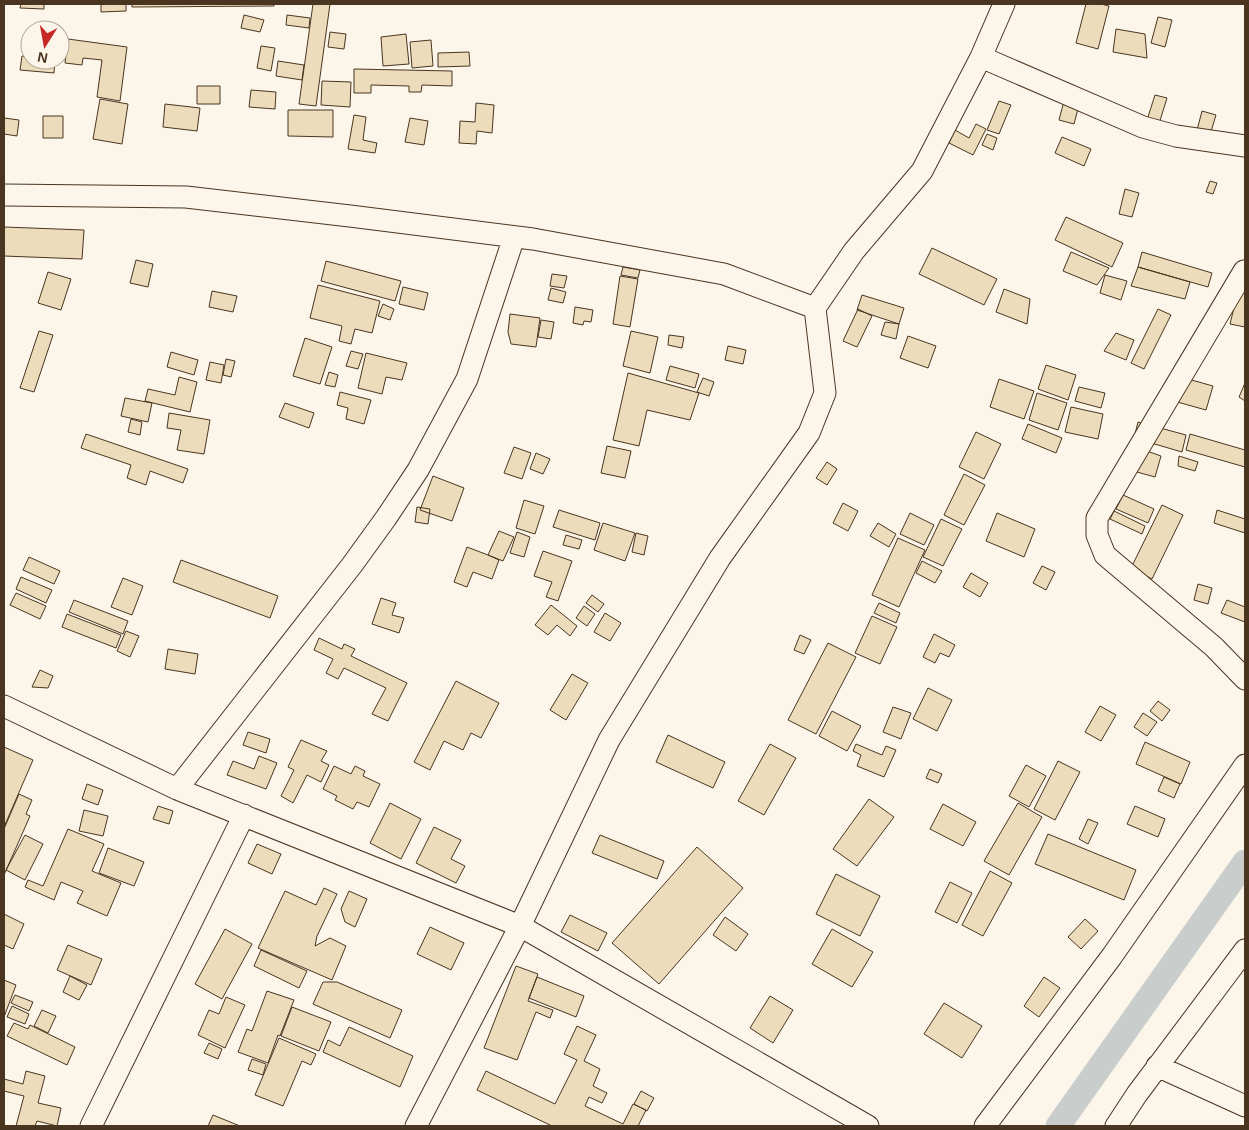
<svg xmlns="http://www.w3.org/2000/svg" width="1249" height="1130" font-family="Helvetica,sans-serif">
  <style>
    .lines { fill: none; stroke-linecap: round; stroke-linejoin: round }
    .canal { stroke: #c9cecd; stroke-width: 25 }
    .building { fill: #ecdcbc; stroke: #4a3520 }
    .street-casing { stroke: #4a3520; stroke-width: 23 }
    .street { stroke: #fbf6e9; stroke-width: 21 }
  </style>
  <rect width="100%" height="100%" fill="#fbf6e9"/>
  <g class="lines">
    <!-- canal -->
    <path class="canal" d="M1058 1126 1245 862"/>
  </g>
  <!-- building -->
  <path class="building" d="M21 4H44V9L20 8Z
    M101 4H126V11L101 12Z
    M132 4H274V6L132 7Z
    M313 4H330L316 106 299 104Z
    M1086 4H1101L1109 6 1098 49 1076 43Z
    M244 15 264 20 260 32 241 28Z
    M287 15 310 18 309 28 286 25Z
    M1158 17 1172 20 1165 47 1151 43Z
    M1116 29 1145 34 1147 58 1113 52Z
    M330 32 346 34 344 49 328 47Z
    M406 34 409 64 383 66 381 37Z
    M68 39 127 47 120 101 97 97 102 60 83 58 82 65 65 63Z
    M431 40 433 66 412 68 410 42Z
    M261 46 275 48 271 71 257 68Z
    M469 52 470 66 438 67V53Z
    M22 56 30 57V60H55L54 73 20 70Z
    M278 61 304 65 302 80 276 76Z
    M354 69 452 71V86L422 85 421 92H409V86L371 85V93H354Z
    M322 81 351 82 350 107 321 105Z
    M197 86H220V104H197Z
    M251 90 276 92 275 109 249 107Z
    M1155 95 1167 98 1158 127 1146 123Z
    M100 99 128 104 122 144 93 139Z
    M999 101 1011 105 999 134 987 130Z
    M1064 101 1079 105 1074 124 1059 120Z
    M476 103 494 105 492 133 477 131 476 144 459 143 460 121 475 122Z
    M165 104 200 108 197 131 163 127Z
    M288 110H333V137L288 136Z
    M1202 111 1216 115 1209 138 1196 134Z
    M354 115 366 117 363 140 377 143 375 153 348 149Z
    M43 116H63V138H43Z
    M4 118 19 120 17 136 4 134Z
    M410 118 428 121 424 145 405 142Z
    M976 124 986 129 973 155 949 143 955 130 969 138Z
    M987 134 997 138 993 150 982 145Z
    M1062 137 1091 149 1084 166 1055 153Z
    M1210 181 1217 183 1213 194 1206 192Z
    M1125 189 1139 193 1132 217 1119 214Z
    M1066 217 1123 243 1112 267 1055 240Z
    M4 227 84 230 82 259 4 256Z
    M932 248 997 279 984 305 919 274Z
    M1071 252 1109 268 1097 285 1063 271Z
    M1142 252 1212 273 1208 287 1138 267Z
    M136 260 153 264 148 287 130 283Z
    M326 261 401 281 395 301 321 281Z
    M623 267 640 270 638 278 621 275Z
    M1138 267 1190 282 1185 299 1131 286Z
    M1243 271 1245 272V327L1230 324Z
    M48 272 71 279 61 310 38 303Z
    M552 274 567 276 564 288 550 286Z
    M1105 275 1127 281 1121 300 1100 293Z
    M620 276 638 279 630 327 613 324Z
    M318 285 380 301 372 333 355 329 351 344 339 341 342 326 310 318Z
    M403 287 428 293 424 310 399 304Z
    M551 288 566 292 563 303 548 300Z
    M1004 289 1030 299 1027 324 996 312Z
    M212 291 237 296 233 312 209 307Z
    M862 295 904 308 899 324 857 310Z
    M383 304 394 309 390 320 378 316Z
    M575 307 593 310 591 322 584 321 583 325 573 323Z
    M858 309 872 316 857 347 843 341Z
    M1158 309 1171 315 1144 369 1131 363Z
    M510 314 540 318 536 347 511 344 508 332Z
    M541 320 554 322 551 339 538 337Z
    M885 322 899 324 896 339 881 335Z
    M39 331 53 335 34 392 20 388Z
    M631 331 658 337 650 373 623 366Z
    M1116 333 1134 340 1126 360 1104 351Z
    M669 335 684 337 682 348 668 345Z
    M908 336 936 346 928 368 900 358Z
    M305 338 332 347 320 384 293 376Z
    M728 346 746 350 743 364 725 360Z
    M351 351 363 354 358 369 346 366Z
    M171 352 198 360 194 375 167 367Z
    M366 353 407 363 402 380 386 377 382 394 358 388Z
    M226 359 235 361 231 377 223 375Z
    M210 362 224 365 221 383 206 380Z
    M1046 365 1076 375 1068 400 1038 389Z
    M670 366 699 374 695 388 666 380Z
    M329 372 338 375 335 387 325 385Z
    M628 373 699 393 690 420 647 410 639 446 613 440Z
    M1170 374 1213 386 1206 410 1163 398Z
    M179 377 197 382 190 412 145 401 148 389 175 395Z
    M703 378 714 382 709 396 697 392Z
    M999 379 1034 391 1024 419 990 407Z
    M1245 383V401L1239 397Z
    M1079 387 1105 393 1101 408 1075 401Z
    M340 392 371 400 364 424 346 419 348 408 337 405Z
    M1037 393 1067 403 1058 430 1029 420Z
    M125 398 152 403 148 422 121 416Z
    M285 403 314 413 309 428 279 417Z
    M1071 407 1103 414 1098 439 1065 432Z
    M169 413 210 420 204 454 177 450 181 430 167 428Z
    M131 419 142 422 140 435 128 432Z
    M1138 422 1186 435 1182 452 1134 438Z
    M1028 424 1062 438 1056 453 1022 439Z
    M976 432 1001 444 984 479 959 467Z
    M86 434 188 469 183 483 150 471 146 485 127 478 131 465 81 448Z
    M1190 434 1245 450V467L1186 450Z
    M607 446 631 451 625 478 601 473Z
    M514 447 531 453 522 479 504 473Z
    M1144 450 1161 456 1155 477 1137 472Z
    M536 453 550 459 543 474 530 469Z
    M1179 456 1198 462 1195 471 1178 466Z
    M827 462 837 469 827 485 816 478Z
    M964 474 985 485 964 525 944 515Z
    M433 476 464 488 452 521 420 510Z
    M1123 495 1154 509 1148 523 1116 509Z
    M524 500 544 506 535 534 516 528Z
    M843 503 858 511 848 531 833 523Z
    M1162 505 1183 515 1152 579 1131 568Z
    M417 507 430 509 428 524 415 522Z
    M559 510 600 523 595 540 553 527Z
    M1217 510 1245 519V533L1214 523Z
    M1114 511 1145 526 1142 534 1110 519Z
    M910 513 934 525 924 545 900 534Z
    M997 513 1035 529 1024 557 986 541Z
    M941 519 962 529 943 566 923 557Z
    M603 523 635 533 625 561 594 550Z
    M878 523 896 534 889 547 870 536Z
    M499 531 514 537 503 561 488 555Z
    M517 532 530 537 524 557 510 553Z
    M636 533 648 536 644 555 632 552Z
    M566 535 582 540 579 549 563 545Z
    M898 538 925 550 899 607 872 595Z
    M467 547 488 555 499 560 492 579 473 572 467 587 454 582Z
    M543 551 572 561 558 601 546 597 552 582 534 576Z
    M29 557 60 571 54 584 23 570Z
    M181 560 278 596 270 618 173 582Z
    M922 561 942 571 935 583 916 573Z
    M1042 566 1055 572 1046 590 1033 583Z
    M971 573 988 583 980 597 963 587Z
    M21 577 52 590 46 603 16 589Z
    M123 578 143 586 132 615 111 607Z
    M1198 584 1212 588 1208 604 1194 600Z
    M16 593 46 606 40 619 10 605Z
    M592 595 604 604 598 612 586 603Z
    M381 598 396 603 392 615 404 618 399 633 372 624Z
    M74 600 128 621 123 634 69 612Z
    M1227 600 1245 607V622L1221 613Z
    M879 603 900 613 896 623 874 613Z
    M551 605 577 626 570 636 557 625 548 635 535 625Z
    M584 606 595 614 587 626 576 618Z
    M605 613 621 623 610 641 594 632Z
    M67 614 121 635 116 648 62 627Z
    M872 616 897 627 880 664 855 653Z
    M126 631 139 636 130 657 117 651Z
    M934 634 955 645 949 657 940 653 935 663 923 657Z
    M800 635 811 640 804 654 794 650Z
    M319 638 342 649 344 644 355 649 351 656 407 683 388 721 372 714 386 688 344 668 338 679 326 673 333 659 314 650Z
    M828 643 856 657 816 734 788 720Z
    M168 649 198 654 195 674 165 669Z
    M40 670 53 676 48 688 32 687Z
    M572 674 588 683 566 720 550 710Z
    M456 681 499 703 481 738 471 733 463 750 444 741 430 770 414 762Z
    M928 688 952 700 937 731 913 719Z
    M1158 701 1170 710 1162 721 1150 711Z
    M1100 706 1116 715 1101 741 1085 732Z
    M893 707 911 713 901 739 883 732Z
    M832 711 861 726 847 751 819 736Z
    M1143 713 1157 722 1147 736 1134 727Z
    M248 732 270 739 266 753 243 745Z
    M668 735 725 762 713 788 656 762Z
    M301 740 327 751 321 761 329 765 321 782 307 775 293 803 281 796 294 770 288 767Z
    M1145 742 1190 762 1181 784 1136 764Z
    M770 744 796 758 764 815 738 801Z
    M856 744 882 755 886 746 896 750 884 777 857 766 861 755 853 751Z
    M4 747 33 760 4 827Z
    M259 756 277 763 266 789 227 775 233 761 254 769Z
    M1058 761 1080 772 1055 820 1034 809Z
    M1026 765 1046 776 1029 807 1009 796Z
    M334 766 351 774 355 766 365 771 363 776 380 784 369 807 357 802 353 809 335 800 337 796 323 789Z
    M930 769 942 774 938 783 926 778Z
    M1164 777 1180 784 1174 798 1158 791Z
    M87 784 103 790 98 805 82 799Z
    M19 794 32 800 26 814 30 816 4 875V829Z
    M869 799 894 817 857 866 833 849Z
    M390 803 421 819 401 859 370 843Z
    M1018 803 1042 817 1009 875 984 861Z
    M943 804 976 822 963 846 930 829Z
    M158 806 173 811 169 824 153 819Z
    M1135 806 1165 819 1158 837 1127 824Z
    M84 810 108 816 103 836 79 831Z
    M1088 819 1098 823 1088 844 1079 839Z
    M434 827 461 840 451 859 465 866 456 883 416 863Z
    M68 829 104 844 92 871 121 883 107 916 77 903 83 891 61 882 54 900 25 887 28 880 43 886Z
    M1048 834 1136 870 1124 900 1035 864Z
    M25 835 43 844 25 880 6 870Z
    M600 835 664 861 657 879 592 853Z
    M257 844 281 854 272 874 248 863Z
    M697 847 743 888 659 984 612 943Z
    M108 848 144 862 134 886 99 873Z
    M990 871 1012 883 983 936 962 925Z
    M836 874 880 896 860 936 816 914Z
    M950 882 972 893 957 923 935 912Z
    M324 888 337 894 317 936 315 946 330 938 346 946 332 980 258 948 285 891 316 905Z
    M349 891 367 899 355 927 345 922 341 909Z
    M4 914 24 924 13 949 4 945Z
    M570 915 607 933 598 951 561 932Z
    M725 917 748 934 736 951 713 935Z
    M1085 919 1098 931 1081 949 1068 937Z
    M430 927 464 943 451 970 417 954Z
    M225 929 252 944 222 999 195 984Z
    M832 929 873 952 852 987 812 964Z
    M68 945 102 959 91 985 57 970Z
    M261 950 307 971 299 988 254 966Z
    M516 966 538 974 528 1001 553 1010 550 1018 536 1012 517 1060 484 1048Z
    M70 976 87 985 79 1000 63 992Z
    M537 977 584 996 576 1017 529 998Z
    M1044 977 1060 988 1039 1017 1024 1006Z
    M4 980 16 985 4 1017Z
    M323 982H337L402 1010 390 1038 313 1004Z
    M267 991 294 1000 280 1036 278 1035 268 1063 238 1052 247 1029 252 1031Z
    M15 995 33 1002 29 1011 11 1003Z
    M770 996 793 1010 773 1043 750 1028Z
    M226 997 245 1005 225 1048 198 1035 209 1010 219 1014Z
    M944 1003 982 1026 962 1058 924 1034Z
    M12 1006 29 1014 25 1024 7 1017Z
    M292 1007 331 1022 319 1051 281 1036Z
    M42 1010 56 1016 48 1033 34 1026Z
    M14 1023 28 1029 30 1025 75 1047 67 1065 7 1036Z
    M577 1026 596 1035 584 1061 600 1069 593 1086 607 1093 602 1103 589 1097 585 1106 623 1124 633 1104 646 1110 638 1126H552L477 1090 486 1071 555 1104 577 1060 564 1054Z
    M349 1027 413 1056 400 1087 323 1052 328 1040 340 1046Z
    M279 1038 316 1054 311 1065 302 1061 283 1106 255 1095Z
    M209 1043 222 1049 218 1059 204 1053Z
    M252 1059 266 1064 263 1075 248 1070Z
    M26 1071 45 1076 38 1103 61 1108 57 1126 37 1121 35 1126H16L24 1096 4 1091V1079L23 1084Z
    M641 1091 654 1098 647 1111 634 1104Z
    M213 1115 240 1126H208Z"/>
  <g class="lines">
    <!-- street casing -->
    <g class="street-casing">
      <path id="street" d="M981 57 1143 127 1176 136 1245 146
        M4 195 186 197 350 216 533 239 724 274 815 308
        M1244 271 1097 518V535L1105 555 1214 647 1245 679
        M4 706 177 789 520 926 868 1126
        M177 789 352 565 386 518 418 470 467 379 514 237
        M1157 1066 1245 1106
        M91 1126 244 815
        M416 1126 520 926 609 740 720 558 809 433 825 393 815 308 854 251 922 171 981 57 1004 4
        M985 1126 1112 956 1245 765
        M1116 1126 1137 1094 1245 950"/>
    </g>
    <!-- street -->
    <use href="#street" class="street"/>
  </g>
  <!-- border -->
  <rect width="1249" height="1130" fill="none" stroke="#4a3520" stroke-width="10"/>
  <!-- north arrow -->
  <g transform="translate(45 45) rotate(191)"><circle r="24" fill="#fbf6e9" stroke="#b4a999"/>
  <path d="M0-4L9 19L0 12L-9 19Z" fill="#c62828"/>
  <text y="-8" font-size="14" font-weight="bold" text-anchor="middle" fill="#4a3520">N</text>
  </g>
</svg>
